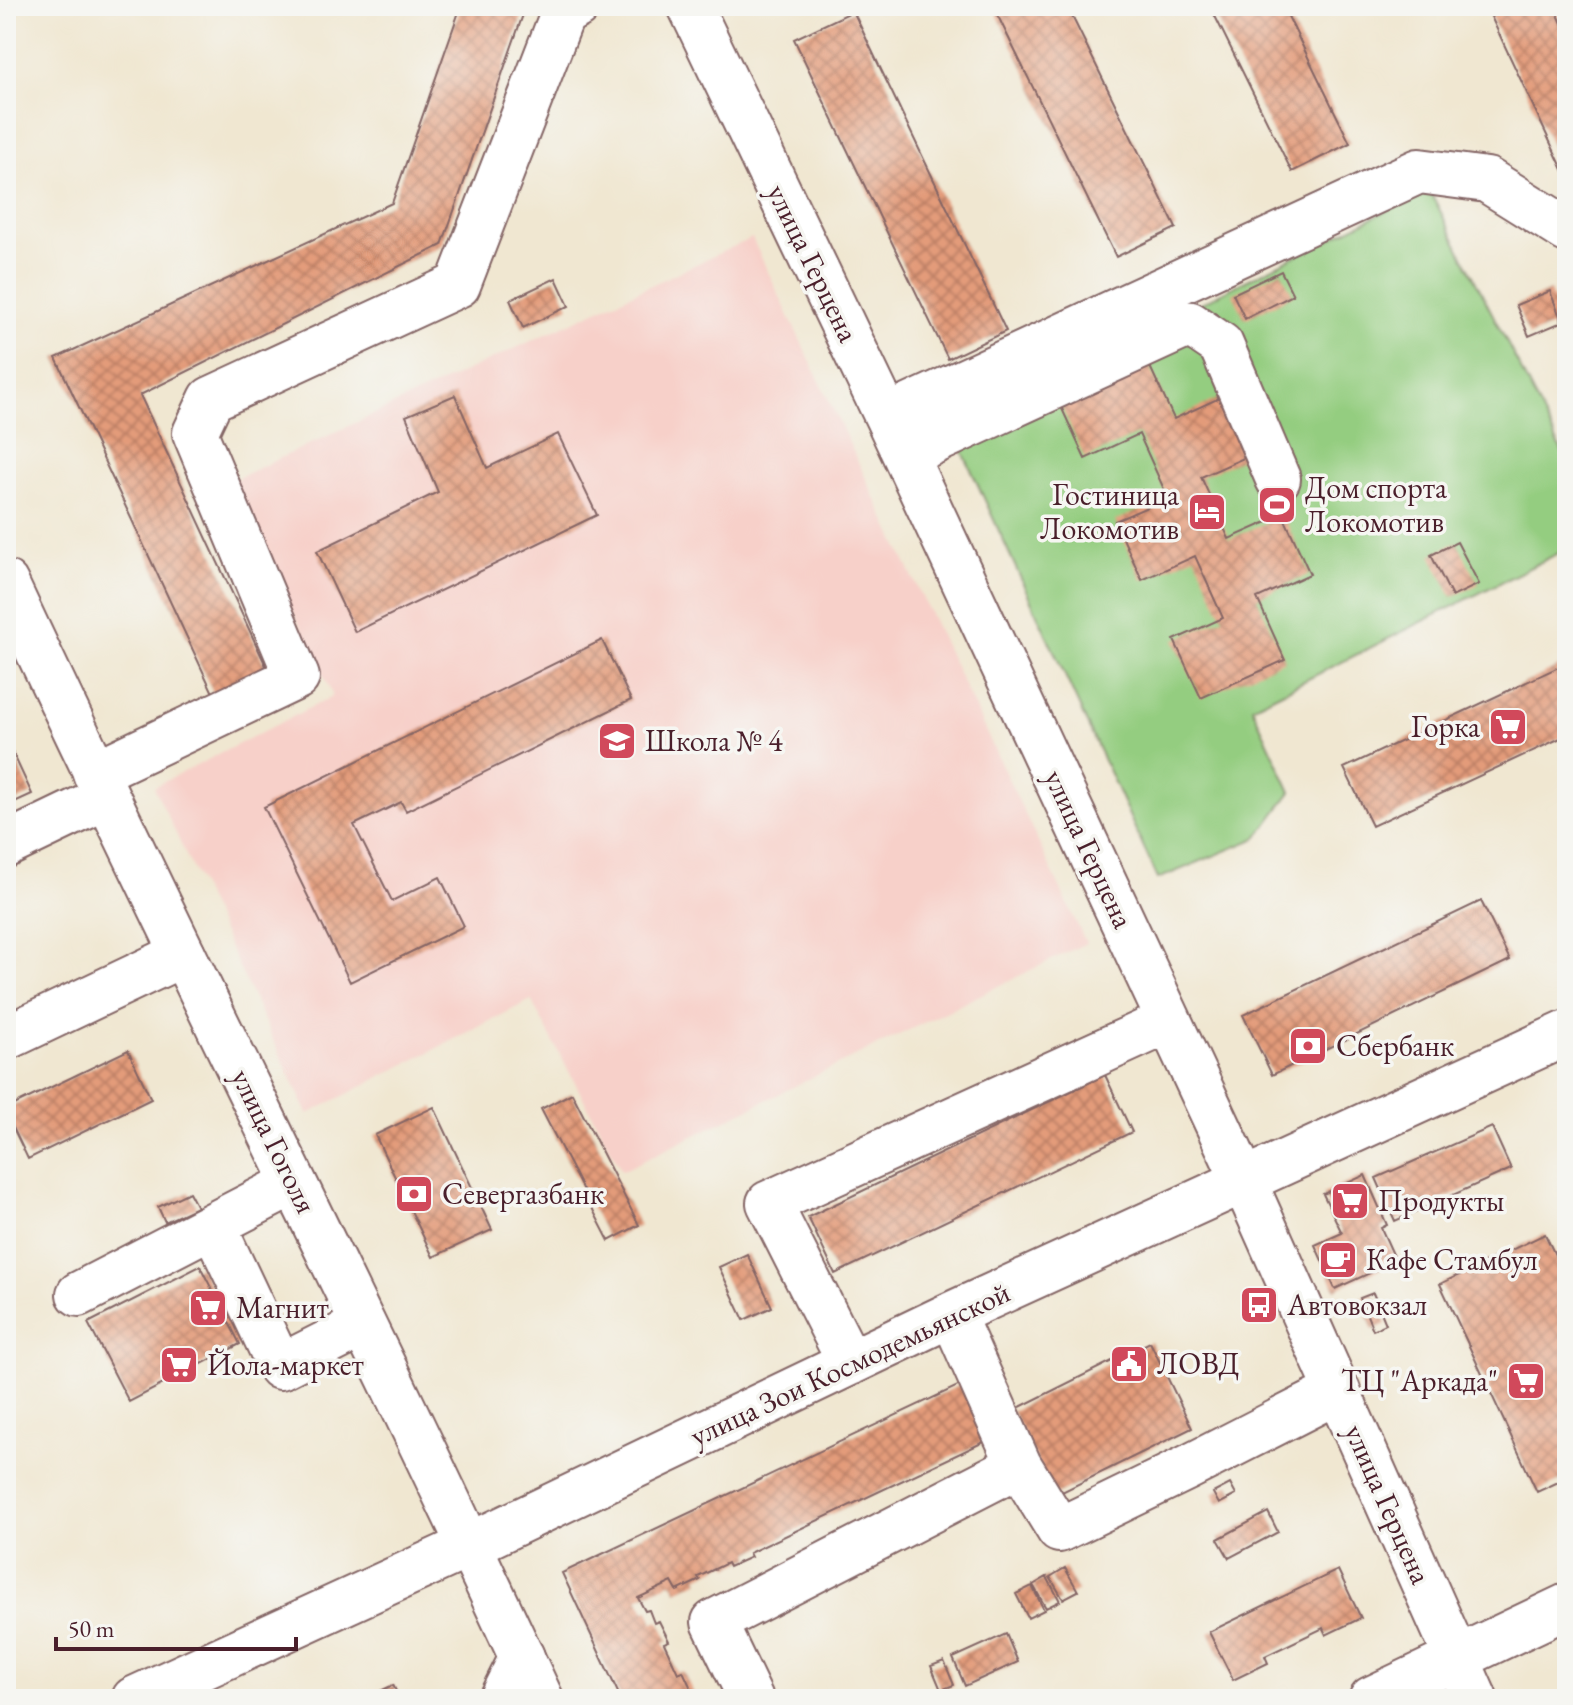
<svg xmlns="http://www.w3.org/2000/svg" width="1573" height="1705" font-family="'EB Garamond',serif">
  <style>
    .built { fill: #f7d0c9 }
    .green { fill: #94cd80; stroke: #6f7656; stroke-width: 2 }
    .building { fill: url(#building-cross-hatch) }
    .lines { fill: none; stroke-linecap: round; stroke-linejoin: round }
    .minor-casing { stroke: #846565; stroke-width: 48 }
    .major-casing { stroke: #846565; stroke-width: 48 }
    .minor { stroke: #fff; stroke-width: 44 }
    .major { stroke: #fff; stroke-width: 44 }
    .labels { text-anchor: middle; stroke-width: 7; stroke-linejoin: round; paint-order: stroke }
    .street-label { font-size: 30px; fill: #4a1f2b; stroke: #f6f6f2 }
    .poi-label { font-size: 30px; fill: #4a1f2b; stroke: #f6f6f2; text-anchor: start }
  </style>
  <defs>
    <pattern id="building-cross-hatch" width="8" height="8" patternUnits="userSpaceOnUse" patternTransform="scale(2)"><rect width="8" height="8" fill="#e39b7a"/><path d="M0 0l8 8M0 8l8-8" fill="none" stroke="#ba7e64"/></pattern>
  </defs>
  <rect width="100%" height="100%" fill="#f6f6f2"/>
  <filter id="ink" filterUnits="userSpaceOnUse"><feTurbulence type="fractalNoise" baseFrequency=".0125" numOctaves="2"/><feDisplacementMap in="SourceGraphic" scale="16" xChannelSelector="R" yChannelSelector="G"/><feConvolveMatrix kernelMatrix="1 2 1 2 8 2 1 2 1" color-interpolation-filters="sRGB"/></filter>
  <filter id="wash" filterUnits="userSpaceOnUse"><feTurbulence type="fractalNoise" baseFrequency=".006" numOctaves="4" result="noise"/><feDisplacementMap in="SourceGraphic" scale="32" xChannelSelector="R" yChannelSelector="G"/><feGaussianBlur stdDeviation="1.8" result="paint"/><feColorMatrix in="noise" values="0 0 0 0 0 0 0 0 0 0 0 0 0 0 0 0 0 1.4 0 .05"/><feComposite in="paint" operator="in"/></filter>
  <g filter="url(#wash)">
    <rect width="100%" height="100%" fill="#f0e7d1"/>
    <!-- built -->
    <path class="built" d="M752 238 1086 943 622 1171 531 1000 308 1114 154 787 333 696 231 481Z"/>
    <!-- green -->
    <path class="green" d="M1429 189 1567 461V549L1252 707 1291 792 1257 838 1158 879 952 428Z"/>
    <g id="blocks">
      <!-- building -->
      <path class="building" d="M461 6H526L442 245 140 395 267 668 213 693 56 358 392 203Z
        M993 6H1067L1176 228 1116 257Z
        M1210 6H1283L1350 143 1292 172Z
        M1486 6H1554L1567 34V178Z
        M853 11 1006 331 948 359 794 39Z
        M1281 271 1293 295 1245 319 1233 294Z
        M556 278 569 306 523 328 510 300Z
        M1550 291 1562 322 1529 336 1516 305Z
        M1147 360 1174 419 1228 394 1255 453 1201 477 1229 539 1283 515 1310 574 1257 598 1285 660 1201 698 1174 640 1223 618 1195 556 1142 580 1115 521 1168 498 1139 434 1085 459 1058 400Z
        M455 395 487 468 558 434 597 515 355 632 317 551 438 492 406 416Z
        M1457 542 1479 584 1452 597 1431 555Z
        M602 640 631 700 406 811 401 802 354 825 392 901 440 877 464 926 350 982 264 807Z
        M1567 663V735L1372 826 1344 768Z
        M6 738 32 794 6 806Z
        M1481 901 1510 960 1272 1075 1243 1015Z
        M128 1050 151 1099 28 1159 6 1113V1109Z
        M1105 1075 1132 1132 835 1274 808 1217Z
        M572 1093 639 1225 609 1241 541 1109Z
        M434 1107 492 1230 433 1257 375 1135Z
        M1492 1127 1511 1169 1395 1221 1376 1178Z
        M1365 1175 1387 1225 1381 1228 1396 1261 1335 1289 1315 1245 1342 1233 1323 1194Z
        M189 1192 197 1207 165 1222 158 1207Z
        M1545 1234 1567 1280V1478L1537 1492 1440 1284Z
        M747 1254 772 1307 744 1320 719 1267Z
        M200 1266 240 1344 129 1402 88 1323Z
        M1373 1293 1386 1324 1373 1330 1360 1298Z
        M1150 1342 1192 1428 1054 1496 1012 1411Z
        M962 1384 988 1440 749 1553 751 1557 729 1567 727 1563 698 1577 700 1580 677 1591 672 1582 638 1598 645 1611 649 1610 654 1623 659 1621 669 1641 664 1643 678 1673 683 1671 696 1699H621L562 1573Z
        M1230 1484 1236 1495 1219 1504 1213 1493Z
        M1268 1512 1278 1532 1229 1558 1218 1539Z
        M1065 1568 1078 1591 1063 1599 1050 1577Z
        M1338 1570 1361 1618 1326 1635 1323 1628 1265 1656 1268 1663 1233 1680 1209 1632Z
        M1047 1577 1060 1601 1046 1608 1033 1585Z
        M1032 1586 1044 1610 1028 1618 1016 1594Z
        M1006 1634 1018 1662 965 1686 953 1658Z
        M944 1661 954 1685 941 1690 931 1666Z
        M393 1685 400 1699H363Z"/>
    </g>
  </g>
  <g filter="url(#ink)">
    <use href="#blocks" fill-opacity="0" stroke="#846565" stroke-width="2"/>
    <g class="lines">
      <!-- minor casing -->
      <g class="minor-casing">
        <path id="minor" d="M690 6 887 417 1244 1181 1475 1699
          M887 417 1419 171 1487 180 1567 230
          M905 455 1190 324 1221 345 1278 479
          M95 773 297 677 195 433 211 399 458 285 563 13 577 6
          M6 845 106 797
          M6 1038 183 954
          M213 1225 280 1367 363 1325
          M79 1294 294 1183
          M952 1314 1019 1465 1059 1530 1187 1468 1338 1391
          M850 1363 769 1203 1169 1021
          M134 1699 470 1545 952 1314 1567 1033
          M501 1699 522 1657
          M751 1699 714 1622 1019 1465
          M1371 1699 1567 1606"/>
      </g>
      <!-- major casing -->
      <g class="major-casing">
        <path id="major" d="M6 583C180 957 368 1324 541 1699"/>
      </g>
      <!-- minor -->
      <use href="#minor" class="minor"/>
      <!-- major -->
      <use href="#major" class="major"/>
    </g>
  </g>
  <!-- icons -->
  <defs>
    <g id="stadium-square" transform="scale(2)"><rect x="-9" y="-9" width="18" height="18" rx="4" fill="#d1495b" stroke="#f6f6f2"/><path d="M0-5a6.5 5 0 1 0 0 10a6.5 5 0 1 0 0-10ZM-3.5-1.8h7v3.6h-7Z" fill="#fff"/></g>
    <g id="hotel-square" transform="scale(2)"><rect x="-9" y="-9" width="18" height="18" rx="4" fill="#d1495b" stroke="#f6f6f2"/><path d="M-6-4.5h1.5V1H6V5H4.5V3h-9V5H-6ZM-4 0a1.8 1.8 0 1 1 3.6 0ZM.5 0V-2.5h3Q6-2.5 6 0Z" fill="#fff"/></g>
    <g id="supermarket-square" transform="scale(2)"><rect x="-9" y="-9" width="18" height="18" rx="4" fill="#d1495b" stroke="#f6f6f2"/><path d="M-6-5.5h2.5l.6 2H6L4.5 2H-2.5L-4.4-4H-6ZM-1.5 3.2a1.3 1.3 0 1 0 .1 0ZM3 3.2a1.3 1.3 0 1 0 .1 0Z" fill="#fff"/></g>
    <g id="school-square" transform="scale(2)"><rect x="-9" y="-9" width="18" height="18" rx="4" fill="#d1495b" stroke="#f6f6f2"/><path d="M0-5L7-2L0 1L-7-2ZM-4 1L0 2.5L4 1V4Q0 6-4 4Z" fill="#fff"/></g>
    <g id="bank-square" transform="scale(2)"><rect x="-9" y="-9" width="18" height="18" rx="4" fill="#d1495b" stroke="#f6f6f2"/><path d="M-6-4H6V4H-6ZM0-2.3a2.3 2.3 0 1 0 0 4.6a2.3 2.3 0 1 0 0-4.6Z" fill="#fff"/></g>
    <g id="cafe-square" transform="scale(2)"><rect x="-9" y="-9" width="18" height="18" rx="4" fill="#d1495b" stroke="#f6f6f2"/><path d="M-5.5-4.5H6V0H3Q3 3.5 0 3.5H-2.5Q-5.5 3.5-5.5 0ZM3-3.2v2h1.7v-2ZM-6 4.5H4V6H-6Z" fill="#fff"/></g>
    <g id="bus-square" transform="scale(2)"><rect x="-9" y="-9" width="18" height="18" rx="4" fill="#d1495b" stroke="#f6f6f2"/><path d="M-5-6H5V4H4V6H2V4H-2V6H-4V4H-5ZM-3.5-4V0h7V-4ZM-3.5 1.2v1.5H-2V1.2ZM2 1.2v1.5H3.5V1.2Z" fill="#fff"/></g>
    <g id="civic-square" transform="scale(2)"><rect x="-9" y="-9" width="18" height="18" rx="4" fill="#d1495b" stroke="#f6f6f2"/><path d="M-.6-6.5H3V-4.5H.6V-3L4-1V1h2V6H-6V1h2V-1L-.6-3ZM-1.2 2.5V6h2.4V2.5Z" fill="#fff"/></g>
  </defs>
  <g fill-rule="evenodd">
    <use href="#stadium-square" x="1277" y="505"/>
    <use href="#hotel-square" x="1207" y="512"/>
    <use href="#supermarket-square" x="1508" y="727"/>
    <use href="#school-square" x="617" y="741"/>
    <use href="#bank-square" x="1308" y="1046"/>
    <use href="#bank-square" x="414" y="1194"/>
    <use href="#supermarket-square" x="1350" y="1201"/>
    <use href="#cafe-square" x="1338" y="1260"/>
    <use href="#bus-square" x="1259" y="1305"/>
    <use href="#supermarket-square" x="208" y="1308"/>
    <use href="#civic-square" x="1129" y="1364"/>
    <use href="#supermarket-square" x="179" y="1365"/>
    <use href="#supermarket-square" x="1526" y="1381"/>
  </g>
  <g class="labels">
    <!-- street labels -->
    <g class="street-label">
      <text transform="translate(813 263) rotate(64)" y="10">улица Герцена</text>
      <text transform="translate(1089 849) rotate(65)" y="10">улица Герцена</text>
      <text transform="translate(274 1141) rotate(64)" y="10">улица Гоголя</text>
      <text transform="translate(850 1364) rotate(-25)" y="10">улица Зои Космодемьянской</text>
      <text transform="translate(1388 1504) rotate(66)" y="10">улица Герцена</text>
    </g>
    <!-- poi labels -->
    <g class="poi-label">
      <text x="1305" y="498">Дом спорта<tspan x="1305" dy="34">Локомотив</tspan></text>
      <text x="1179" y="505" text-anchor="end">Гостиница<tspan x="1179" dy="34">Локомотив</tspan></text>
      <text x="1480" y="737" text-anchor="end">Горка</text>
      <text x="645" y="751">Школа № 4</text>
      <text x="1336" y="1056">Сбербанк</text>
      <text x="442" y="1204">Севергазбанк</text>
      <text x="1378" y="1211">Продукты</text>
      <text x="1366" y="1270">Кафе Стамбул</text>
      <text x="1287" y="1315">Автовокзал</text>
      <text x="236" y="1318">Магнит</text>
      <text x="1157" y="1374">ЛОВД</text>
      <text x="207" y="1375">Йола-маркет</text>
      <text x="1498" y="1391" text-anchor="end">ТЦ "Аркада"</text>
    </g>
  </g>
  <!-- margin -->
  <rect width="1573" height="1705" fill="none" stroke="#f6f6f2" stroke-width="32"/>
  <!-- scale -->
  <path d="M56 1637v12h240v-12" fill="none" stroke="#4a1f2b" stroke-width="4"/>
  <text x="68" y="1637" font-size="24" fill="#4a1f2b" stroke="#f6f6f2" stroke-width="6" paint-order="stroke">50 m</text>
</svg>
